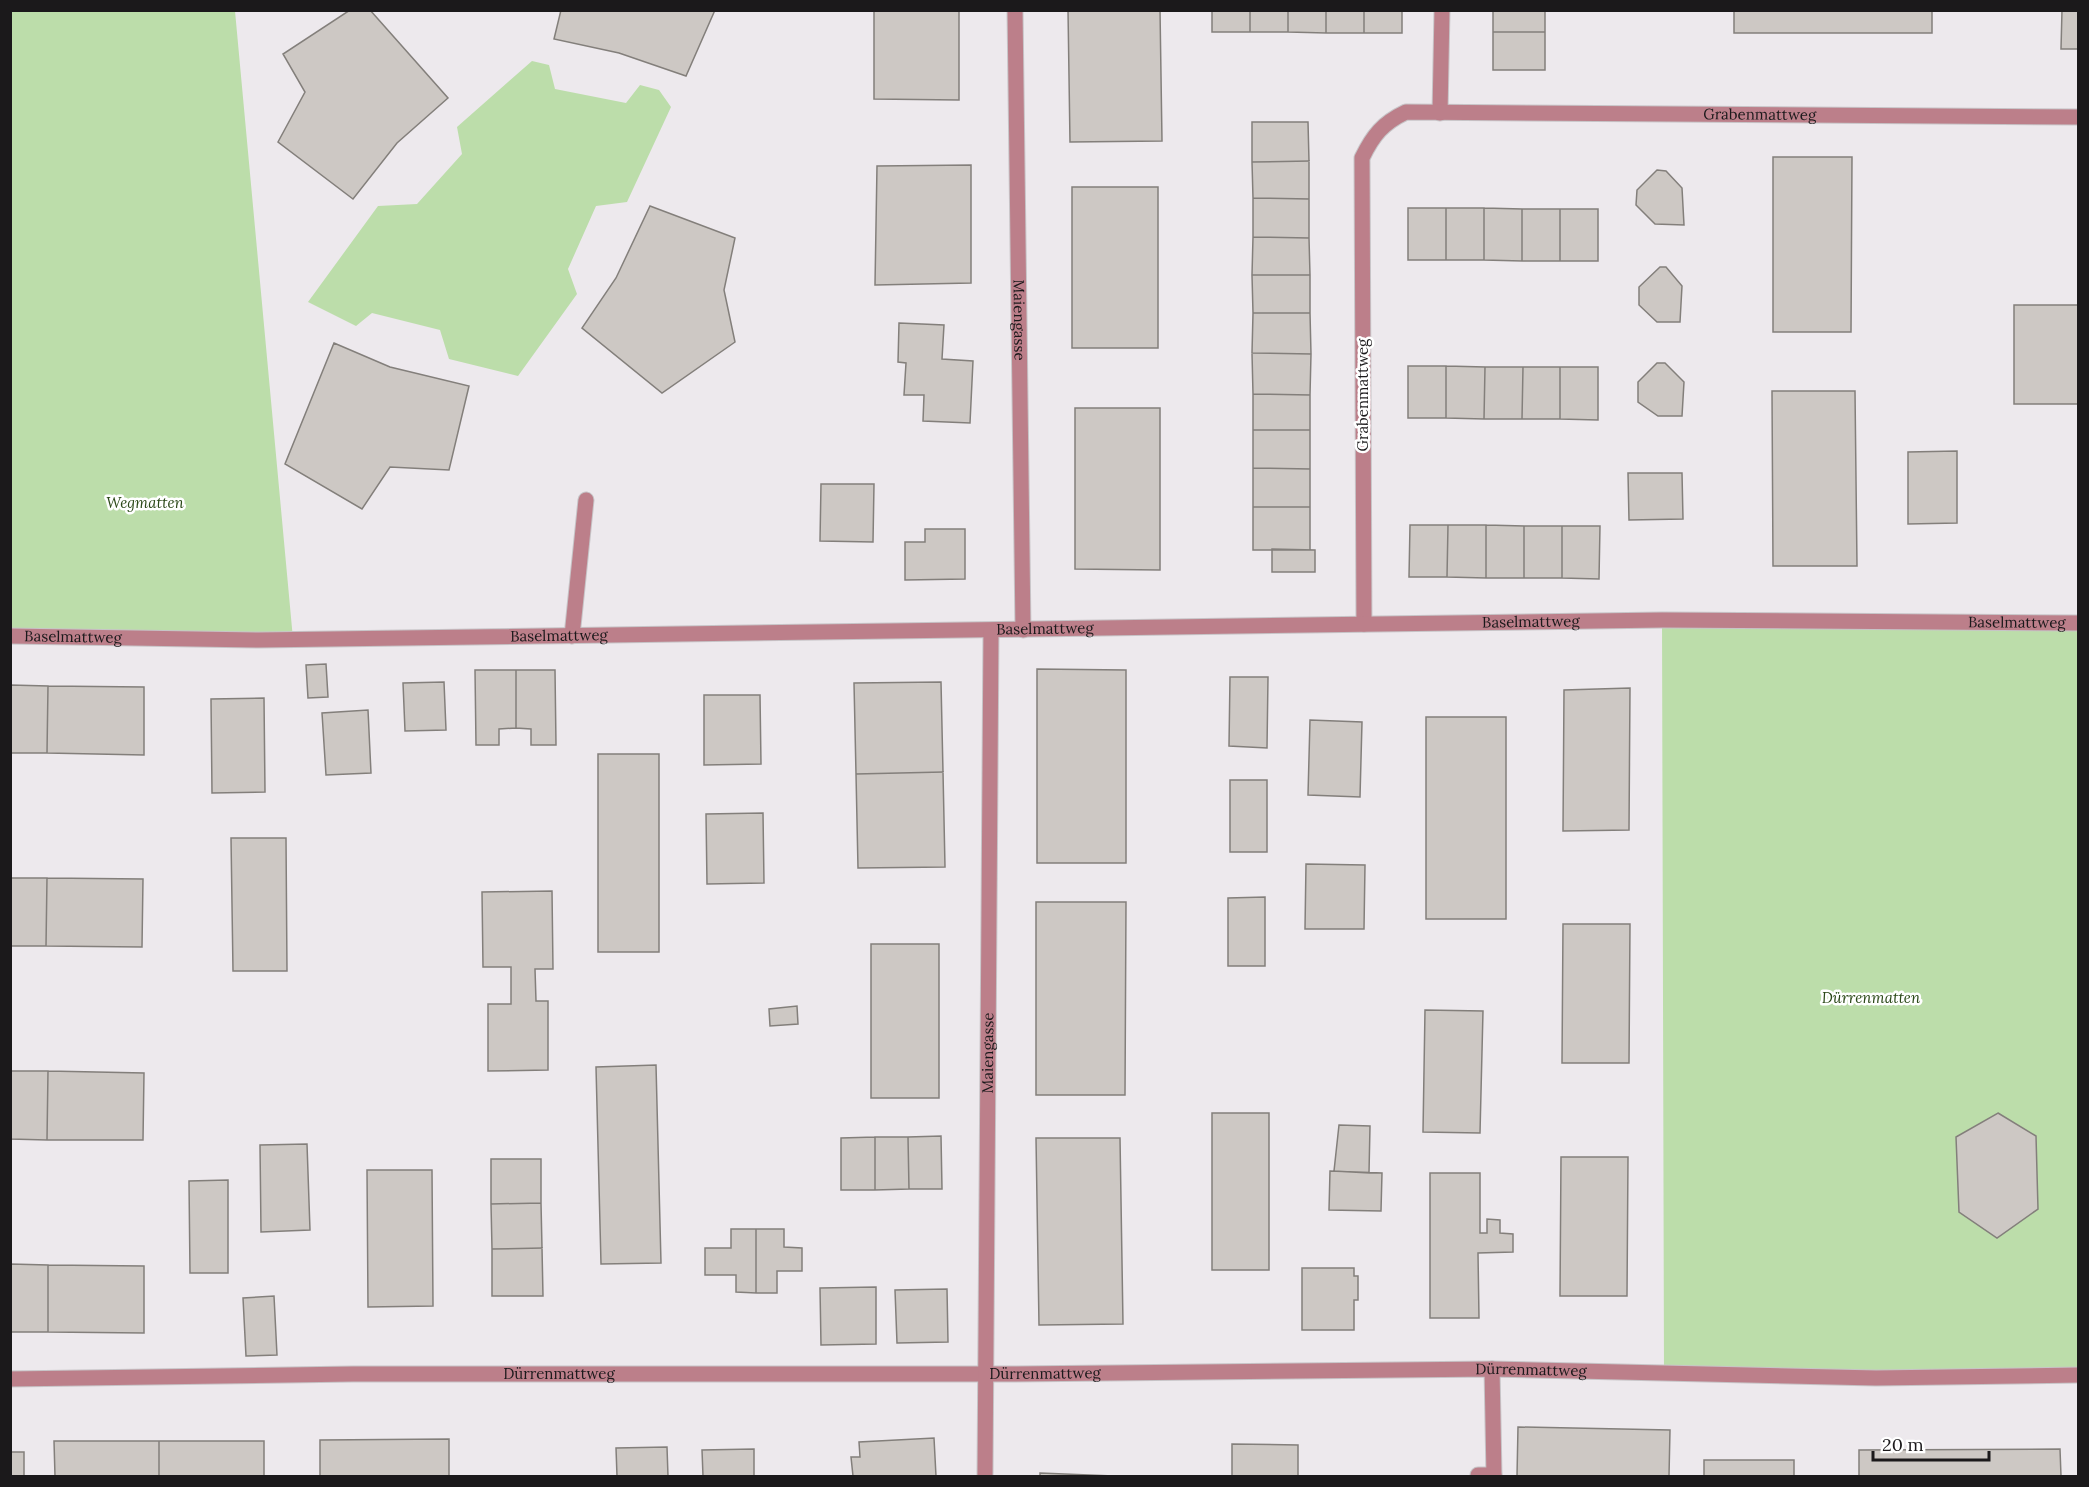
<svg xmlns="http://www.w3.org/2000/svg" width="2089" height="1487" font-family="Lora,serif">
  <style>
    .green { fill: #bcddaa }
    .building { fill: #cdc8c4; stroke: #837f7b; stroke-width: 1.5 }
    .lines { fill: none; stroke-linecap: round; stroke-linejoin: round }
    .service-casing { stroke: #c7c4c7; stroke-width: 17 }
    .pedestrian-casing { stroke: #c7c4c7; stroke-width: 17 }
    .minor-casing { stroke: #c7c4c7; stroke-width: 17 }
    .service { stroke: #bc7f8a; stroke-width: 15 }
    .pedestrian { stroke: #bc7f8a; stroke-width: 15 }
    .minor { stroke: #bc7f8a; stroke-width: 15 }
    .labels { text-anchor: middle; stroke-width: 5; stroke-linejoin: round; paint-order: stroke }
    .street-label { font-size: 15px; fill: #1b191b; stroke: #fff }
    .park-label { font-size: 15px; font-style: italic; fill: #2a4817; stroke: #fff }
  </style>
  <rect width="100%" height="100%" fill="#ede9ed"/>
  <!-- green -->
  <path class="green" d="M11 11H235L293 639 11 636Z
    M532 61 549 65 555 89 626 103 640 85 659 90 671 107 627 202 596 206 568 269 577 294 518 376 449 359 440 330 372 313 356 326 308 302 378 206 417 204 462 154 457 127Z
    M1662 620 2078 623V1375L1664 1373Z"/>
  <!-- building -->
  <path class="building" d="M350 10H370L448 98 397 143 353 199 278 142 305 92 283 54Z
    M561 10H715L686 76 619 53 554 39Z
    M874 10H959V100L874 99Z
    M1068 10H1160L1162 141 1070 142Z
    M1212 10H1250V32H1212Z
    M1250 10H1288V32H1250Z
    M1288 10H1326V33L1288 32Z
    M1326 10H1364V33H1326Z
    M1364 10H1402V33H1364Z
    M1493 10H1545V32H1493Z
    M1734 10H1932V33H1734Z
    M2062 10H2078V49H2061Z
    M1493 32H1545V70H1493Z
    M1252 122H1308L1309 161 1252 162Z
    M1773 157H1852L1851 332H1773Z
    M1309 161V199L1253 198 1252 162Z
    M971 165V283L875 285 877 166Z
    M1657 170 1666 171 1682 188 1684 225 1655 224 1636 205 1637 190Z
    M1072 187H1158V348H1072Z
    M1253 198 1309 199V238L1253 237Z
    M650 206 735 238 724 290 735 342 662 393 582 328 616 278Z
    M1408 208H1446V260H1408Z
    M1446 208H1484V260H1446Z
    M1484 208 1522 209V261L1484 260Z
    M1522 209H1560V261H1522Z
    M1560 209H1598V261H1560Z
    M1253 237 1309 238 1310 275H1252Z
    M1660 267H1666L1682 286 1680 322H1657L1639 305V287Z
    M1252 275H1310V313H1253Z
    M2014 305H2078V404H2014Z
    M1253 313H1310L1311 354 1252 353Z
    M899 323 944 325 942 359 973 361 970 423 923 421 924 395H904L906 363 898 362Z
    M334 343 390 367 469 386 449 470 390 467 362 509 285 464Z
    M1252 353 1311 354 1310 395 1253 394Z
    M1657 363H1665L1684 382 1682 416H1658L1638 402V382Z
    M1408 366H1446V418H1408Z
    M1446 366 1485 367 1484 419 1446 418Z
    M1485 367H1523L1522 419H1484Z
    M1523 367H1560V419H1522Z
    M1560 367H1598V420L1560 419Z
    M1772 391H1855L1857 566H1773Z
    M1253 394 1310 395V430H1253Z
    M1075 408H1160V570L1075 569Z
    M1253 430H1310V469L1253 468Z
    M1957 451V523L1908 524V452Z
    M1253 468 1310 469V507H1253Z
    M1628 473H1682L1683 519 1629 520Z
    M821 484H874L873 542 820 541Z
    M1253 507H1310V550H1253Z
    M1410 525H1448L1447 577H1409Z
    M1448 525H1486V578L1447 577Z
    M1486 525 1524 526V578H1486Z
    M1524 526H1562V578H1524Z
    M1562 526H1600L1599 579 1562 578Z
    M925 529H965V579L905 580V542H925Z
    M1272 549 1315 550V572H1272Z
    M326 664 328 697 308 698 306 665Z
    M1037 669 1126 670V863H1037Z
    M475 670H516V728L499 729V745H476Z
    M516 670H555L556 745H531V729L516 728Z
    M1230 677H1268L1267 748 1229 746Z
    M444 682 446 730 405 731 403 683Z
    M941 682 943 772 856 774 854 683Z
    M10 685 48 686 47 753H10Z
    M48 686 144 687V755L47 753Z
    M1630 688 1629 830 1563 831 1564 690Z
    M704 695H760L761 764 704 765Z
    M264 698 265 792 212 793 211 699Z
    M368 710 371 773 326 775 322 713Z
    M1426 717H1506V919H1426Z
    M1310 720 1362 722 1360 797 1308 795Z
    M598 754H659V952H598Z
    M943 772 945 867 858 868 856 774Z
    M1230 780H1267V852H1230Z
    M763 813 764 883 707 884 706 814Z
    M231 838H286L287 971H233Z
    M1306 864 1365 865 1364 929H1305Z
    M10 878H47L46 946H10Z
    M47 878 143 879 142 947 46 946Z
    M552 891 553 969H535L536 1001H548V1070L488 1071V1004H511V967H483L482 892Z
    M1265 897V966H1228V898Z
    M1036 902H1126L1125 1095H1036Z
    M1563 924H1630L1629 1063H1562Z
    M871 944H939V1098H871Z
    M797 1006 798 1024 770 1026 769 1009Z
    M1425 1010 1483 1011 1480 1133 1423 1132Z
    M656 1065 661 1263 601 1264 596 1067Z
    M10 1071H48L47 1140 10 1139Z
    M48 1071 144 1073 143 1140H47Z
    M1212 1113H1269V1270H1212Z
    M1998 1113 2036 1136 2038 1209 1997 1238 1959 1212 1956 1137Z
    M1339 1125 1370 1126 1369 1173 1334 1171Z
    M941 1136 942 1189H909L908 1137Z
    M875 1137V1190H841V1138Z
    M875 1137H908L909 1189 875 1190Z
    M1036 1138H1120L1123 1324 1039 1325Z
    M307 1144 310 1230 261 1232 260 1145Z
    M1561 1157H1628L1627 1296H1560Z
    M491 1159H541V1203L491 1204Z
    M367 1170H432L433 1306 368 1307Z
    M1330 1171 1382 1173 1381 1211 1329 1210Z
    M1430 1173H1480V1233H1487V1219L1500 1220V1233L1513 1234V1252L1478 1253 1479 1318H1430Z
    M228 1180V1273H190L189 1181Z
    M541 1203 542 1248 492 1249 491 1204Z
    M731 1229H756V1293L736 1292V1275H705V1248H731Z
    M756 1229H784V1247L802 1248V1271H777V1293H756Z
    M542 1248 543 1296H492V1249Z
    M10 1264 48 1265V1332H10Z
    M48 1265 144 1266V1333L48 1332Z
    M1302 1268H1354V1276H1358V1300H1354V1330H1302Z
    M876 1287V1344L821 1345 820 1288Z
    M947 1289 948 1342 897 1343 895 1290Z
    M274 1296 277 1355 246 1356 243 1298Z
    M1518 1427 1670 1430 1669 1476H1517Z
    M934 1438 936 1476H853L851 1457H860L859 1442Z
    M449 1439V1476H320V1440Z
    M54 1441H159V1476H55Z
    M159 1441H264V1476H159Z
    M1232 1444 1298 1445V1476H1232Z
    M667 1447 668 1476H617L616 1448Z
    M754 1449V1476H703L702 1450Z
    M2060 1449 2061 1476H1859V1450Z
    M10 1452H24V1476H10Z
    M1704 1460H1794V1476H1704Z
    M1040 1473 1114 1476H1040Z"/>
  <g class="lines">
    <!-- service casing -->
    <g class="service-casing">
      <path id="service" d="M572 636 586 500
        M1478 1475H1494"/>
    </g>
    <!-- pedestrian casing -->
    <g class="pedestrian-casing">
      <path id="pedestrian" d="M1492 1369 1494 1476"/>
    </g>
    <!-- minor casing -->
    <g class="minor-casing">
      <g id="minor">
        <path id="s1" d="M1015 10 1023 630"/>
        <path d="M1440 113 1442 10"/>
        <path id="s2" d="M1364 624 1362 158C1373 135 1383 123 1406 112L2078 117"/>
        <path id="s3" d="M10 636 259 640 1662 620 2078 623"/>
        <path id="s4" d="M10 1379 353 1374H1007L1492 1369 1876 1378 2078 1375"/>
        <path id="s5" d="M985 1476 991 631"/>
      </g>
    </g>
    <!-- service -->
    <use href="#service" class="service"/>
    <!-- pedestrian -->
    <use href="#pedestrian" class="pedestrian"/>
    <!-- minor -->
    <use href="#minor" class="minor"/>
  </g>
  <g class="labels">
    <!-- street labels -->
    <g class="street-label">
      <text dy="5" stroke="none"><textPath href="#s2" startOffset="885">Grabenmattweg</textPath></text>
      <text dy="5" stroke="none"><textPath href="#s1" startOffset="310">Maiengasse</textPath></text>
      <text transform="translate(1363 395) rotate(-90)" y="5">Grabenmattweg</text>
      <text dy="5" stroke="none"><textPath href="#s3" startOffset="1521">Baselmattweg</textPath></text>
      <text dy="5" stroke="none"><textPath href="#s3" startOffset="2007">Baselmattweg</textPath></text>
      <text dy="5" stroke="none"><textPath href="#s3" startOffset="1035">Baselmattweg</textPath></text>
      <text dy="5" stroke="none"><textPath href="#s3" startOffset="549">Baselmattweg</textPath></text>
      <text dy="5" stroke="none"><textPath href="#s3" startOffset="63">Baselmattweg</textPath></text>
      <text dy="5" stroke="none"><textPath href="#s5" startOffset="423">Maiengasse</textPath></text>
      <text dy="5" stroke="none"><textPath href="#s4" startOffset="1521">Dürrenmattweg</textPath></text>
      <text dy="5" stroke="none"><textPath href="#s4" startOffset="1035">Dürrenmattweg</textPath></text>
      <text dy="5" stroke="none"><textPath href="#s4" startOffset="549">Dürrenmattweg</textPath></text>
    </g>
    <!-- park labels -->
    <g class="park-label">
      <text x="145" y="508">Wegmatten</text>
      <text x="1871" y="1003">Dürrenmatten</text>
    </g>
  </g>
  <!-- border -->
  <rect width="2089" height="1487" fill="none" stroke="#1b191b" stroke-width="24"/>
  <!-- scale -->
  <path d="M1873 1451v9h116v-9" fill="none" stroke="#1b191b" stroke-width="3"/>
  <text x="1882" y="1451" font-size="18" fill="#1b191b" stroke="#ffffff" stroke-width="4.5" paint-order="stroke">20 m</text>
</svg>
